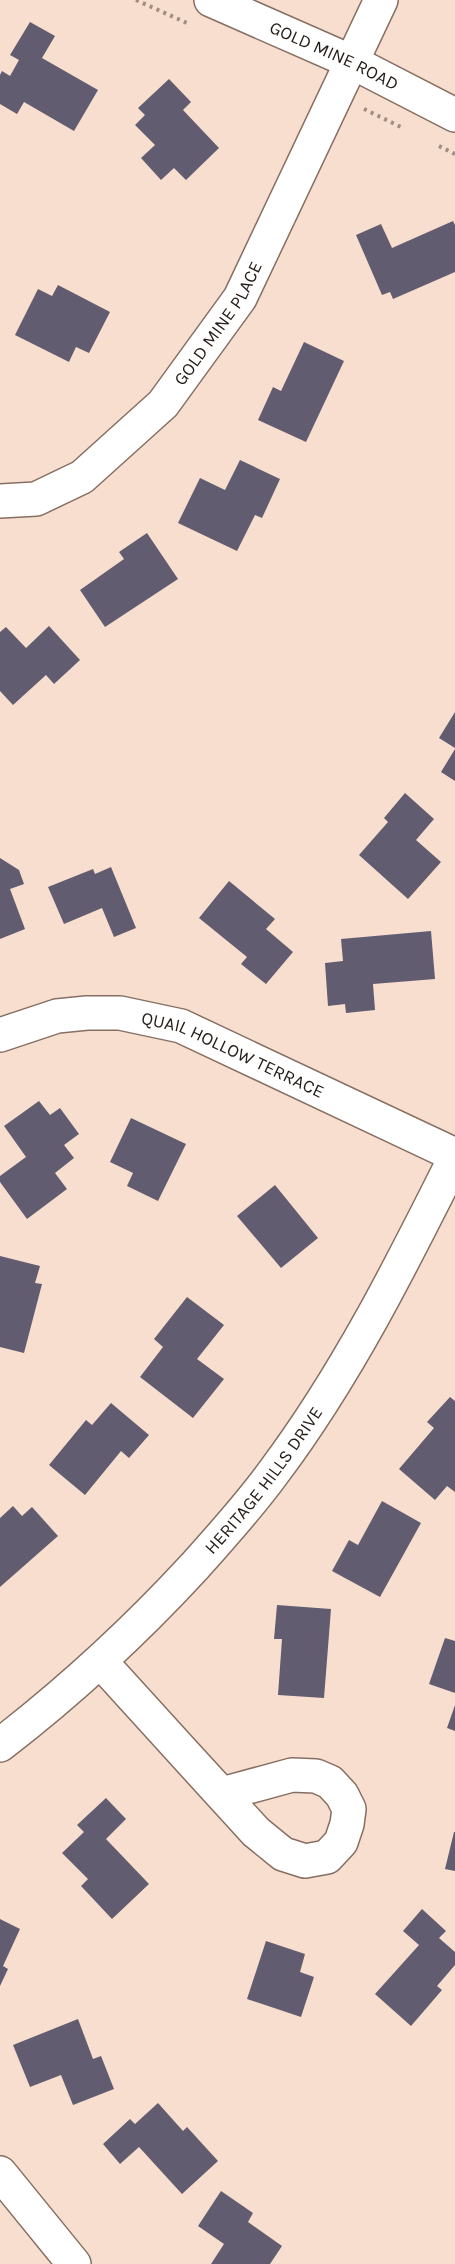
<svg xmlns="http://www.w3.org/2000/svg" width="455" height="2264" font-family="Karla,sans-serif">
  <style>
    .building { fill: #625c71 }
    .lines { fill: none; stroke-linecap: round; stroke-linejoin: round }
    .minor-casing { stroke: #866f62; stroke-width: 36 }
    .path { stroke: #9f8d82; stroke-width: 4; stroke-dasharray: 3 4.5; stroke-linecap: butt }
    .minor { stroke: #fff; stroke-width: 33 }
    .labels { text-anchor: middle; stroke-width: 6; stroke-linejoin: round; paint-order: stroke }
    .street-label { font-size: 18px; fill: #251c17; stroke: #fff }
  </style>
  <rect width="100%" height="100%" fill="#f7decf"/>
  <!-- building -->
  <path class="building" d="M30 22 55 36 42 58 98 90 74 131 24 102 17 114 0 104V75L2 71 10 76 19 60 10 55Z
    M169 79 191 102 183 110 219 148 186 180 174 168 161 180 141 158 155 145 135 125 145 115 138 108Z
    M453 221 455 225V272L393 299 390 292 382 295 356 235 381 224 392 248Z
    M58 285 110 312 89 353 76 347 69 362 15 335 38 289 52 296Z
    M304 342 344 361 306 442 258 420 273 387 281 391Z
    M240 460 280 479 262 518 255 515 237 551 178 523 200 478 225 490Z
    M147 533 178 579 105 627 80 590 124 559 119 552Z
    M49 626 80 660 54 684 46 675 13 705 0 691V632L6 627 26 648Z
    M455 712V748L439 738Z
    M455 749V781L441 772Z
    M405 793 434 819 416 840 441 862 408 899 359 855 388 822 384 818Z
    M0 858 19 870 24 884 10 889 25 929 0 939Z
    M111 867 136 928 114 937 102 908 64 924 48 887 93 869 95 874Z
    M229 881 275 919 266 929 293 952 266 984 241 964 247 957 199 918Z
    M431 931 435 979 373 984 375 1010 346 1013 345 1004 328 1006 325 963 343 961 341 939Z
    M39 1101 50 1115 60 1108 79 1134 64 1145 74 1158 55 1173 67 1189 27 1219 0 1182V1176L26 1157 4 1126Z
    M131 1118 186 1144 158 1201 127 1186 133 1173 110 1162Z
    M275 1185 318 1238 281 1268 237 1216Z
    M0 1256 40 1266 35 1283 42 1284 24 1353 0 1347Z
    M187 1297 224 1325 197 1359 224 1379 193 1418 140 1377 163 1347 154 1339Z
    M450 1397 455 1401V1492L447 1486 435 1500 399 1469 434 1428 427 1422Z
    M111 1403 149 1435 129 1458 121 1451 85 1495 49 1465 86 1420 92 1425Z
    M382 1501 421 1523 380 1597 332 1571 349 1540 358 1545Z
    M13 1506 22 1516 32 1507 58 1536 0 1587V1518Z
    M277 1605 331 1609 324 1698 278 1695 282 1639H274Z
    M445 1638 455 1641V1693L429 1684Z
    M455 1705V1731L447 1728Z
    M106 1798 126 1819 106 1839 149 1884 112 1919 81 1886 88 1879 62 1853 84 1832 77 1825Z
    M454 1832H455V1871L445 1869Z
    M422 1909 446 1931 439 1938 455 1952V1965L437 1986 442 1990 411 2026 375 1994 419 1945 403 1931Z
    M0 1919 20 1929 3 1966 8 1969 0 1986Z
    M266 1941 305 1954 300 1972 314 1977 301 2017 247 1999Z
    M78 2019 93 2059 101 2056 114 2089 73 2105 61 2075 30 2087 13 2045Z
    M158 2103 183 2131 187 2127 218 2161 182 2194 139 2147 120 2164 103 2144 130 2119 135 2124Z
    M221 2191 253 2213 248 2222 282 2246 270 2264H211L224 2244 198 2226Z"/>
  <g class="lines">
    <!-- minor casing -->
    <g class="minor-casing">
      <g id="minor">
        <path id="s1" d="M211 0 352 62 455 115"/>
        <path id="s2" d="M0 501 36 499 82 477 163 404 240 298 381 0"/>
        <path id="s3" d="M0 1035 57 1016 87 1013H120L181 1026 455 1155"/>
        <path d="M101 1662 181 1750 256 1832 283 1854 305 1861 327 1857 341 1842 347 1824 349 1809 342 1795 330 1782 316 1776 292 1775 222 1794"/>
        <path id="s4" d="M0 1745C70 1691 134 1632 194 1567 221 1537 249 1506 273 1473 346 1376 401 1266 455 1158"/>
        <path d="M0 2173 74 2264"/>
      </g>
    </g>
    <!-- path -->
    <path class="path" d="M136 0 187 23
      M364 109 403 128
      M439 146 455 154"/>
    <!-- minor -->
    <use href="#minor" class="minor"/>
  </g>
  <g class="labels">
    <!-- street labels -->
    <g class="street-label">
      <text dy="6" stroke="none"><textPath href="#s1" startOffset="135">GOLD MINE ROAD</textPath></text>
      <text dy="6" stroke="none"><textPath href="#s2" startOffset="294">GOLD MINE PLACE</textPath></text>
      <text dy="6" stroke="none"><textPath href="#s3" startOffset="244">QUAIL HOLLOW TERRACE</textPath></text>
      <text dy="6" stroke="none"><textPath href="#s4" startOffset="375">HERITAGE HILLS DRIVE</textPath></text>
    </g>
  </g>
</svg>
